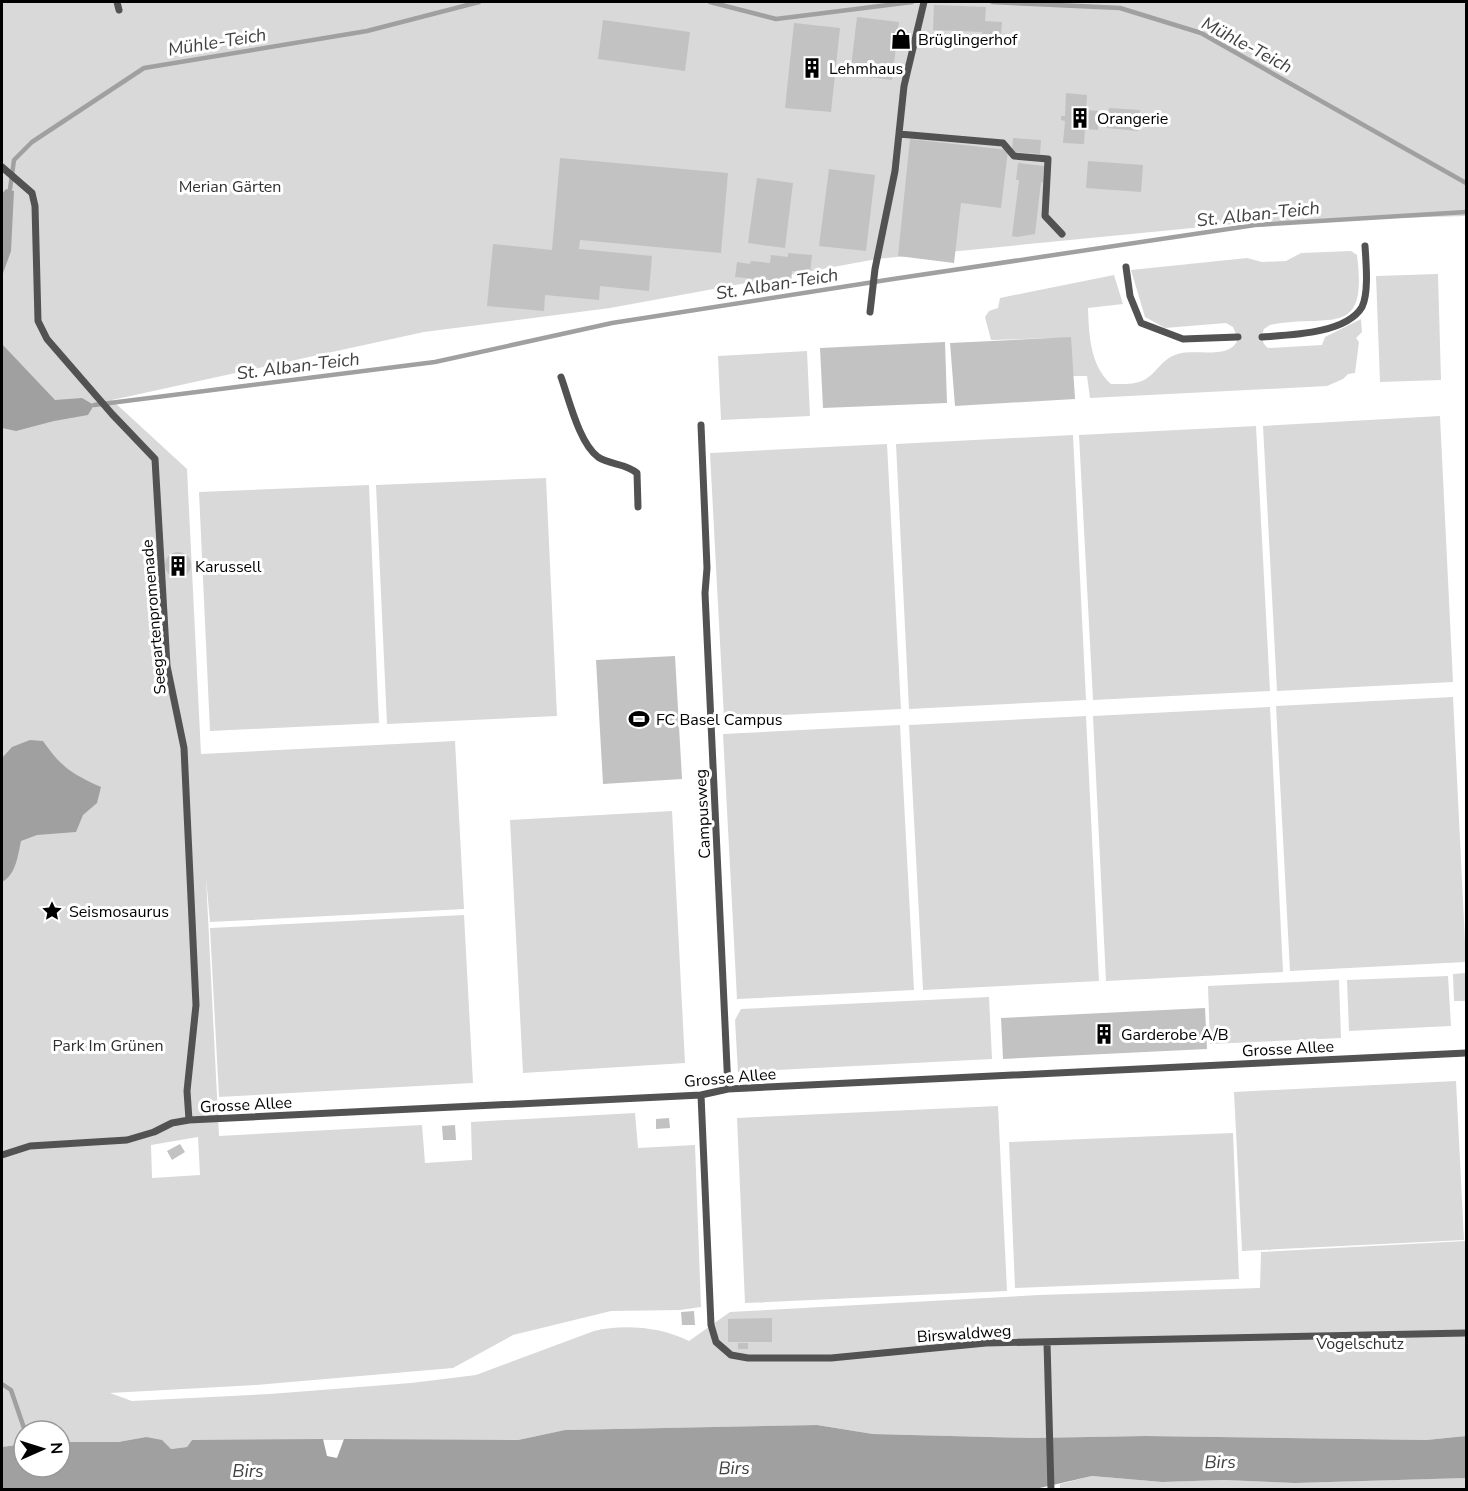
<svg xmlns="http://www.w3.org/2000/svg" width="1468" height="1491" font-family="'Nunito Sans',sans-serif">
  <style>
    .green { fill: #d9d9d9; fill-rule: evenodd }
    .water { fill: #a0a0a0 }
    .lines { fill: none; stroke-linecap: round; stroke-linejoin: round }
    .stream { stroke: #a0a0a0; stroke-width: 4.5 }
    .building { fill: #c2c2c2 }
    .lane { stroke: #525252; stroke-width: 7 }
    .labels { text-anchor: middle; stroke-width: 6; stroke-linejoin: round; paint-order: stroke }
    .poi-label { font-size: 16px; fill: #000; stroke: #fff; text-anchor: start }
    .park-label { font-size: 16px; fill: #303030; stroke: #fff }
    .street-label { font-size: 16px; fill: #000; stroke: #fff }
    .water-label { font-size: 18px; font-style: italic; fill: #414141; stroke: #fff }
  </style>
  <rect width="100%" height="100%" fill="#fff"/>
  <!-- green -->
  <path class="green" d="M2 2H1466V216L1254 222 877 259 610 308 424 332 112 400 187 469 201 754 455 741 464 909 210 922 206 878 219 1136 422 1125 425 1163 472 1160 471 1122 635 1113 638 1148 695 1145 701 1307 680 1310 611 1311 513 1335 453 1368 256 1385 110 1393 132 1401 270 1394 411 1383 476 1375 594 1331C624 1324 661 1327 689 1341L730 1312 1039 1295 1260 1288 1261 1252 1466 1241V1436L1426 1440 1146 1436 1031 1438 873 1434 817 1425 565 1430 518 1440H192L187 1447 171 1449 146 1437 118 1442H60V1431H24V1444L2 1447ZM198 1137 200 1175 152 1178 151 1145Z
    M1351 251 1357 255C1368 341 1330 313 1270 325L1264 329C1261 336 1261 342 1268 348L1322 345 1325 337 1361 319 1362 332 1356 338 1359 342 1355 373 1348 374 1343 379 1327 386 1090 398 1087 376H1073L1053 338 991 340 985 317 989 311 998 308 1000 298 1114 275 1123 304 1088 308C1089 335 1090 365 1111 384 1123 384 1133 385 1144 380 1159 372 1161 357 1182 353 1199 350 1231 359 1238 339L1233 327 1226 323 1165 328 1145 317 1131 270 1247 258 1262 262 1286 261 1301 253Z
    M1438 274 1441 380 1380 382 1376 276Z
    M807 351 810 416 721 420 718 356Z
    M1440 416 1453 682 1277 691 1263 426Z
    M1256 426 1270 691 1093 700 1079 435Z
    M1073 435 1086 700 909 709 896 444Z
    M887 444 901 709 724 718 710 453Z
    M546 478 557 716 387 724 376 485Z
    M369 485 379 723 210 731 199 492Z
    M1453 697 1466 962 1290 971 1276 706Z
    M1270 707 1283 972 1106 981 1093 716Z
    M1086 716 1099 981 923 990 909 725Z
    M900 725 914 990 737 999 723 734Z
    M672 811 685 1063 523 1073 510 820Z
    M464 915 473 1083 219 1097 210 928Z
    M1466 973V1001H1454L1453 974Z
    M1448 976 1451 1026 1349 1031 1347 980Z
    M1339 980 1341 1038 1210 1044 1208 986Z
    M989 997 992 1059 738 1072 735 1020 741 1009Z
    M1456 1081 1464 1240 1242 1251 1234 1092Z
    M998 1106 1007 1291 745 1303 737 1118Z
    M1233 1133 1239 1279 1015 1288 1009 1142Z
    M1092 1476 1162 1482 1224 1480 1295 1483 1463 1478H1466V1490H1060V1484Z"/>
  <!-- water -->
  <path class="water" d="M6 189 14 191 11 251 2 276V194Z
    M2 344 55 400 82 398 94 405 88 415 54 421 16 431 2 428Z
    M30 740 43 741C62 768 72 774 101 787L97 803 83 815 76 832 37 835 21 841C18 855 16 875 2 882V758L12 747Z
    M817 1425 873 1434 1031 1438 1146 1436 1426 1440 1466 1436V1478L1295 1483 1224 1480 1162 1482 1092 1476 1031 1490H2V1447L24 1444V1467H60V1442H118L146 1437 162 1440 171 1449 187 1447 192 1440 323 1439 327 1456 337 1458 344 1439 518 1440 565 1430Z"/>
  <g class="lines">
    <!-- stream -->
    <path class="stream" d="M710 2 776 19 912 2
      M992 2 1120 8 1201 33 1466 183
      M10 189 14 160 32 142 144 68 367 31 479 2
      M94 405 435 362 612 323 893 279 1255 225 1466 212
      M2 1384 11 1390 25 1431"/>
  </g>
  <!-- building -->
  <path class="building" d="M934 5 986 7 985 21 1002 22 1001 35 982 34V32L933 30Z
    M857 17 899 22 892 80 850 75Z
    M603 20 690 32 685 71 598 59Z
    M794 23 840 28 831 112 785 108Z
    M1066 93 1087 95 1086 110 1099 111 1098 130 1085 129 1084 144 1063 143 1065 121 1061 120V116H1065Z
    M1109 108 1140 110 1138 131 1107 128Z
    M1013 138 1041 140 1040 154 1012 152Z
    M910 139 1008 150 1001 208 961 203 954 263 898 256Z
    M560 158 728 173 721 253 580 240 579 249 652 256 649 291 600 286 599 300 545 295 544 311 487 306 493 244 552 250Z
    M1088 161 1143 165 1141 192 1086 188Z
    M1018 163 1044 166 1043 183 1041 182 1035 234 1017 237 1012 236 1019 180H1016Z
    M829 169 875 175 866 251 819 246Z
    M757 178 793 183 785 248 748 243Z
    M788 253 812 255 810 273 792 271 791 283 735 277 737 262 750 264 751 261 770 263 771 255 788 257Z
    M1071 337 1075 399 955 406 950 343Z
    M945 342 947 403 823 408 820 348Z
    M165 565a13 13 0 1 1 26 0a13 13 0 1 1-26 0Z
    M675 656 682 779 603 784 596 660Z
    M1205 1008 1207 1049 1003 1059 1001 1018Z
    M669 1118 670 1128 656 1129V1119Z
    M455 1125 456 1140H443L442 1126Z
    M180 1144 185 1152 172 1160 167 1151Z
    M694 1311 695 1325H682L681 1312Z
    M772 1318V1342H728V1319Z
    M738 1343H748V1349H738Z"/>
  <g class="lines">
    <!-- lane -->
    <path class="lane" d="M117 2 119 10
      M899 134 1003 143 1014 156 1048 159 1045 216 1062 234
      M2 167 32 193 35 206 38 321 47 339 112 414 155 459 167 666 184 748 196 1005 187 1091 189 1120
      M1126 267 1130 296 1141 323 1183 339 1238 337
      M870 312 875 269 895 171 904 86 924 2
      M1262 337C1289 335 1346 334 1362 307 1369 293 1366 262 1365 246
      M561 377C569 399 579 443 598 457 610 465 625 463 637 473L638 507
      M701 425 707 568 705 593 728 1089
      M701 1095 711 1325 716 1342 731 1355 748 1358H831L986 1343 1466 1333
      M2 1155 30 1146 127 1140 154 1132 172 1123 189 1120 701 1095 728 1089 1466 1053
      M1047 1342 1051 1490"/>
  </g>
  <!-- icons -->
  <defs>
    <g id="shop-bare" transform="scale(1.62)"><path d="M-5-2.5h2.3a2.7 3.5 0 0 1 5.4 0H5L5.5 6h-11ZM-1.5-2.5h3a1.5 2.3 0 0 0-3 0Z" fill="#000" stroke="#fff" stroke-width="2.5" paint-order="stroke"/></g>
    <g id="building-bare" transform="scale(1.62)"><path d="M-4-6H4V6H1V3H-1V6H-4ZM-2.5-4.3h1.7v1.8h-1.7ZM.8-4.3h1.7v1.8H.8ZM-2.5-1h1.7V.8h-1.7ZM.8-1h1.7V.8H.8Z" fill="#000" stroke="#fff" stroke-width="2.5" paint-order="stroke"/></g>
    <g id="stadium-bare" transform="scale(1.62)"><path d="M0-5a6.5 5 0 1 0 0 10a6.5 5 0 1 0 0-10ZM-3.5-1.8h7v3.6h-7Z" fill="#000" stroke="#fff" stroke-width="2.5" paint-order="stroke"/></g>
    <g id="sight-bare" transform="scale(1.62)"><path d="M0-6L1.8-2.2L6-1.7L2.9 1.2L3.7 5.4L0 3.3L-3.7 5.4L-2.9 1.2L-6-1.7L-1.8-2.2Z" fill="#000" stroke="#fff" stroke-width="2.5" paint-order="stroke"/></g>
  </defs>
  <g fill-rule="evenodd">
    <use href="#shop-bare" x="901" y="39"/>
    <use href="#building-bare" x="812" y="68"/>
    <use href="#building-bare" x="1080" y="118"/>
    <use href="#building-bare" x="178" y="566"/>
    <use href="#stadium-bare" x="639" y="719"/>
    <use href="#sight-bare" x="52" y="911"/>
    <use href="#building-bare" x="1104" y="1034"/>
  </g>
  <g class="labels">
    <!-- poi labels -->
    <g class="poi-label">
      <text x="918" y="45">Brüglingerhof</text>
      <text x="829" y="74">Lehmhaus</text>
      <text x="1097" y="124">Orangerie</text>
      <text x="195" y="572">Karussell</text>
      <text x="656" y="725">FC Basel Campus</text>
      <text x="69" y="917">Seismosaurus</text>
      <text x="1121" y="1040">Garderobe A/B</text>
    </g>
    <!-- park labels -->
    <g class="park-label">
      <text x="230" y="192">Merian Gärten</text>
      <text x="108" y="1051">Park Im Grünen</text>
      <text x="1360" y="1349">Vogelschutz</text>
    </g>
    <!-- street labels -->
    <g class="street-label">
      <text transform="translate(153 617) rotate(-95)" y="6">Seegartenpromenade</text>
      <text transform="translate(702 814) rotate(-93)" y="6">Campusweg</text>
      <text transform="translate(1288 1048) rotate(-3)" y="6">Grosse Allee</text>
      <text transform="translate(730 1077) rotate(-5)" y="6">Grosse Allee</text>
      <text transform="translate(246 1104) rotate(-3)" y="6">Grosse Allee</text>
      <text transform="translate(964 1333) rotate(-4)" y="6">Birswaldweg</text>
    </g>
    <!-- water labels -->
    <g class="water-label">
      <text transform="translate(217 42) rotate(-9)" y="6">Mühle-Teich</text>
      <text transform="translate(1247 45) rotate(28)" y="6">Mühle-Teich</text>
      <text transform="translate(1258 214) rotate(-6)" y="6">St. Alban-Teich</text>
      <text transform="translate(777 284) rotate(-9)" y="6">St. Alban-Teich</text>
      <text transform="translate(298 366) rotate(-7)" y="6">St. Alban-Teich</text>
      <text transform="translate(1220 1462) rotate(-1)" y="6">Birs</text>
      <text transform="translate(734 1468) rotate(-1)" y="6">Birs</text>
      <text x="248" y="1477">Birs</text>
    </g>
  </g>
  <!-- border -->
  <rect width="1468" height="1491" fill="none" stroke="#000000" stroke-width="6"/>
  <!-- north arrow -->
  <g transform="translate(42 1449) rotate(87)"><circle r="28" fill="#ffffff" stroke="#999999" stroke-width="1.5"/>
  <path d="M0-4.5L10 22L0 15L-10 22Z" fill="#000000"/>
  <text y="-9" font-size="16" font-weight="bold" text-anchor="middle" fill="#000000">N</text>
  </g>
</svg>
